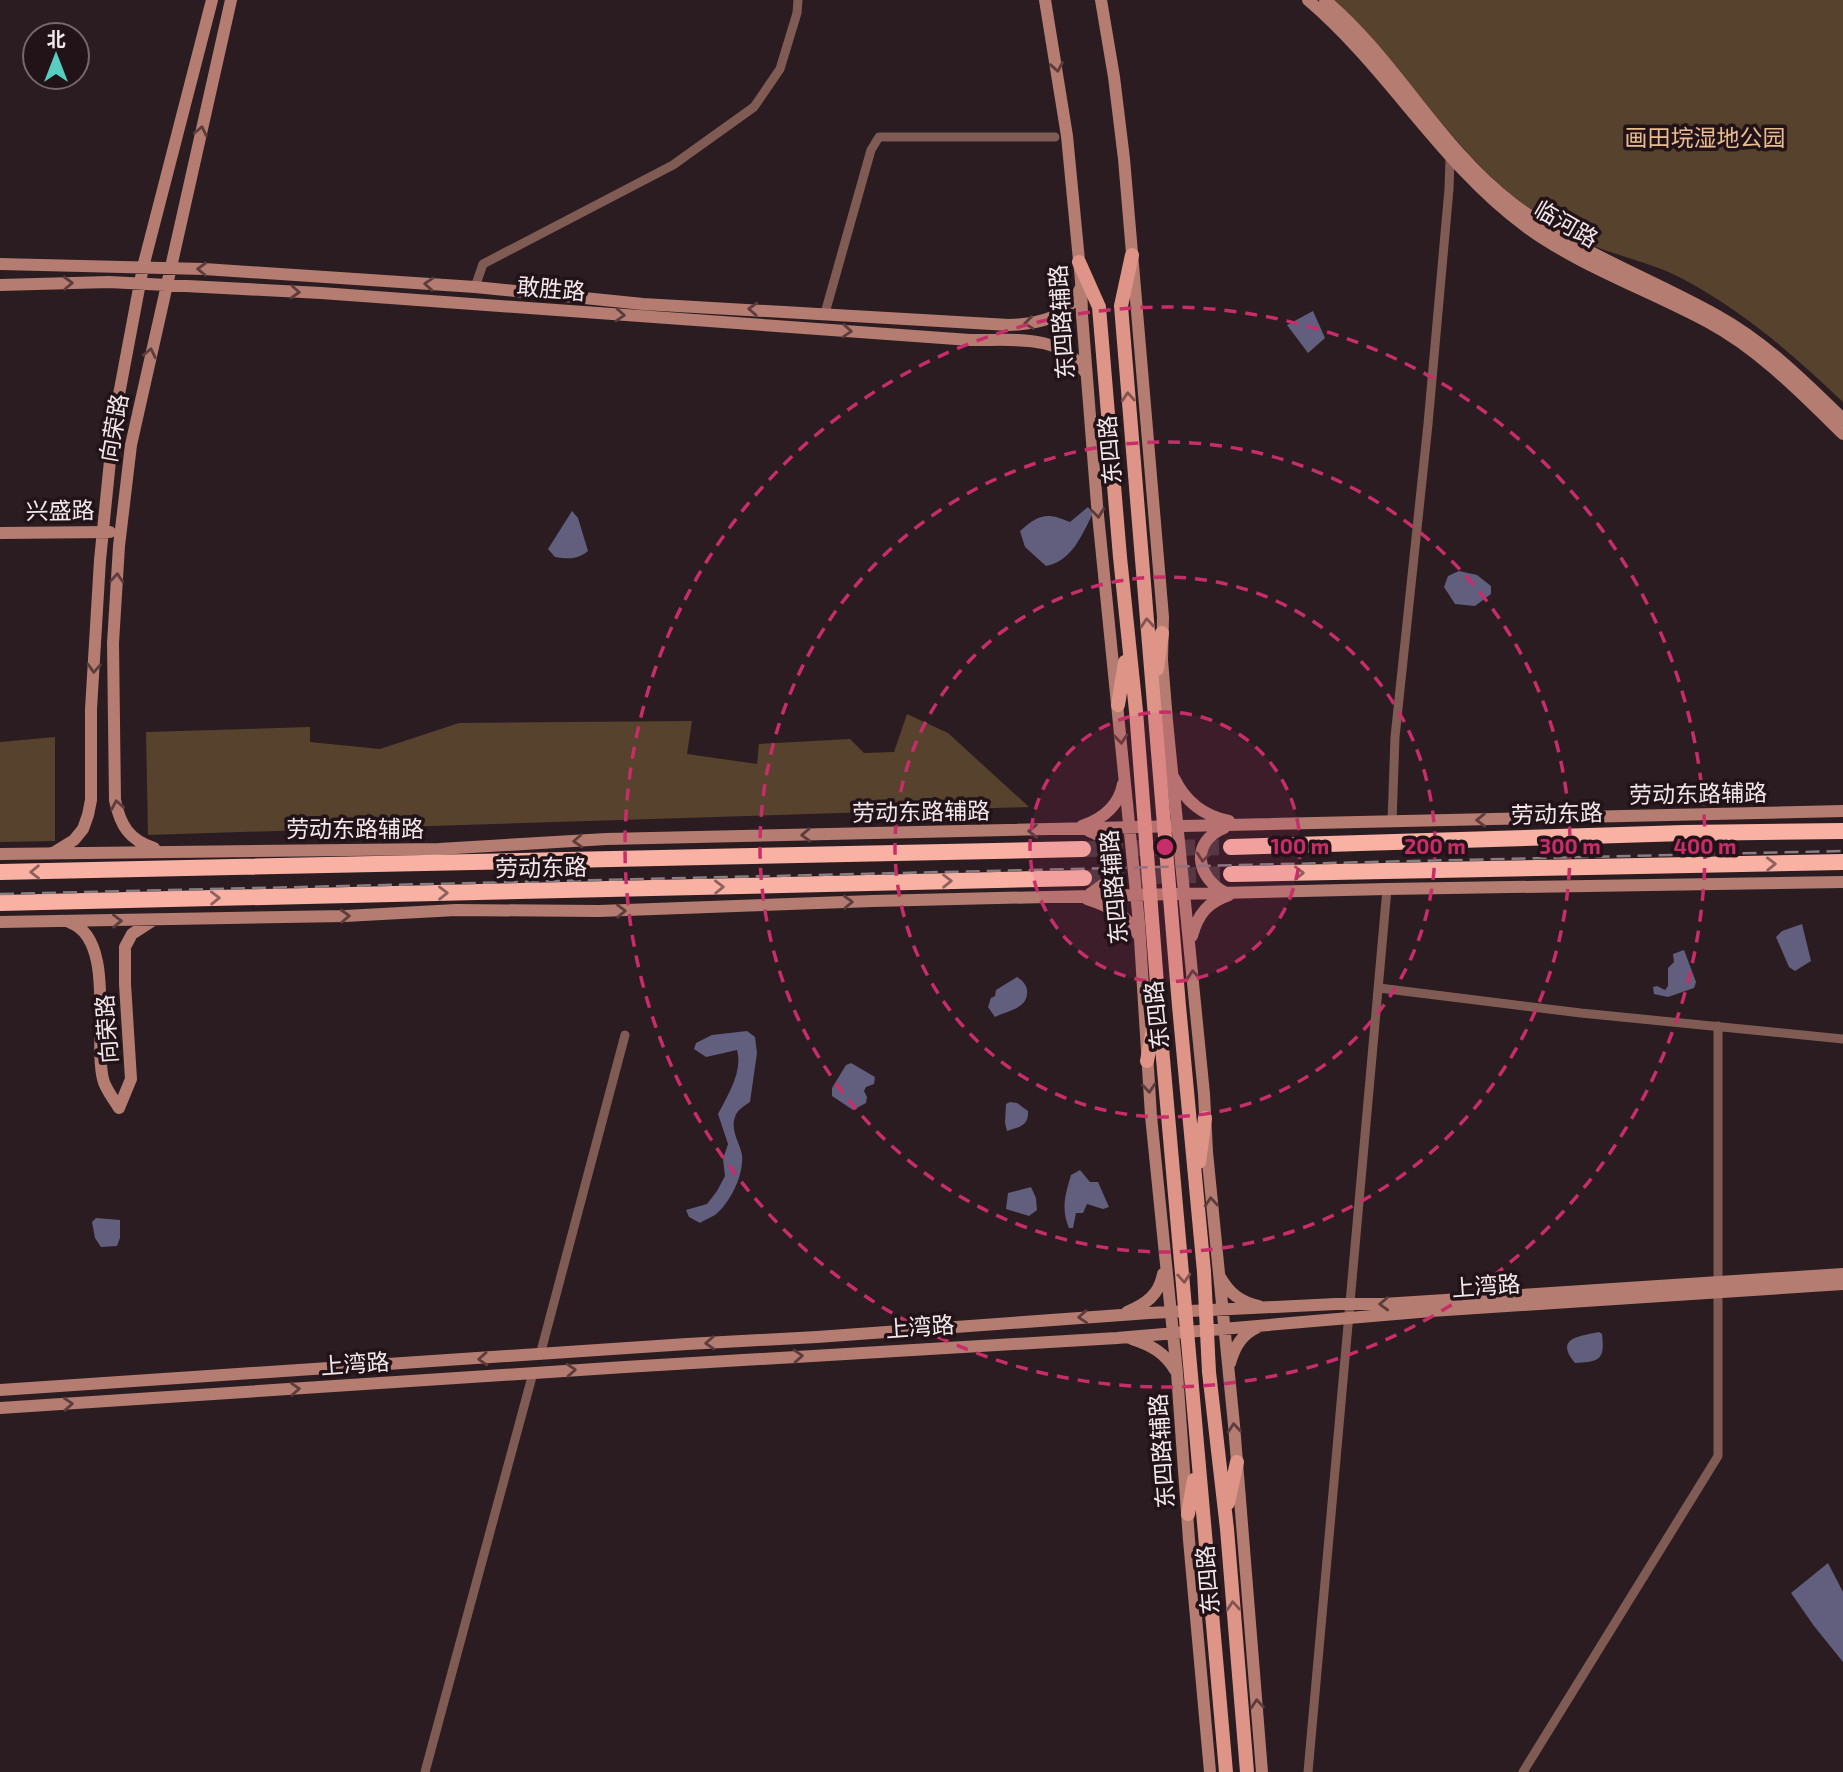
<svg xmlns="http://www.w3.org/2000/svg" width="1843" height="1772" font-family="'Exo 2','Noto Sans SC',sans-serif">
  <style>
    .green { fill: #56422d }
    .water { fill: #615f7d }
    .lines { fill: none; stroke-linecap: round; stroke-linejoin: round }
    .highway-tunnel { stroke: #493a3f; stroke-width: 16; stroke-dasharray: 16 8; stroke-linecap: butt }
    .street { stroke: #7f5b54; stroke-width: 9 }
    .secondary { stroke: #b57c71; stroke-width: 12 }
    .primary { stroke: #de9587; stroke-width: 14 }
    .highway { stroke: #f9b1a4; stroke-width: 16 }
    .rail { stroke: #8a7d81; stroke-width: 2.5; stroke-dasharray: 14 7; stroke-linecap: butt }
    .oneway { stroke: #5c3d3c }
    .oneway2 { stroke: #805450 }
    .oneway3 { stroke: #8d625e }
    .ring { fill: none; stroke: #c72d69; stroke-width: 3.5; stroke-dasharray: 12 9 }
    .labels { text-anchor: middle; stroke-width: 7; stroke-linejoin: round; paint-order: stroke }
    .park-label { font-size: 23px; fill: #e9bb8f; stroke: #211318 }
    .street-label { font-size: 23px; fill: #f2e7ea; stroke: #211318 }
    .centre { fill: #c72d69; stroke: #211318; stroke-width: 3.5 }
    .ring-label { font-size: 21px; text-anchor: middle; font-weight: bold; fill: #c72d69; stroke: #211318; stroke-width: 7; stroke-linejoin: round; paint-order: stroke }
  </style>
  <rect width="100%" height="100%" fill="#2b1c21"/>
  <!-- green -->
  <path class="green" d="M1334 0H1843V402C1795 356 1743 311 1683 279 1653 263 1620 257 1589 244 1570 237 1551 224 1534 212 1453 156 1406 66 1334 0Z
    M907 714 948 733 1029 807 148 835 146 732 310 727V742L380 749 459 723 692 721 687 754 757 764 759 744 850 739 864 753 894 752Z
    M55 737V841L0 842V742Z"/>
  <!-- water -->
  <path class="water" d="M1313 311 1325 338 1308 353 1287 325Z
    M1088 507 1093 513C1082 535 1072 561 1046 566L1025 547 1020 531C1039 514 1047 512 1070 522Z
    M572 511 578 518 588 551C577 560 568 559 555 557L548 549Z
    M1459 571 1477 575 1491 586V594L1475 606 1455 604 1444 587 1448 576Z
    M1802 924 1811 961 1795 971 1789 967 1776 937 1782 931Z
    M1684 950 1696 982 1694 988 1668 997 1654 994 1653 987 1657 986 1665 990 1668 986V968L1674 962 1673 954Z
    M1017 977C1022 980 1026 984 1027 990 1029 1009 1007 1011 995 1017L988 1007 991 998 995 996 996 990Z
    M747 1031 755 1037 757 1053 750 1102C744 1106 737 1110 735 1117 730 1130 740 1143 742 1155 744 1175 730 1203 715 1215 710 1218 704 1220 700 1223L689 1217 686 1210 707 1204 717 1191 725 1176 723 1159 728 1144 718 1114C728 1095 743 1071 737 1050L706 1057 694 1049 696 1043 712 1035Z
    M851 1063 875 1077 874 1084 866 1087 864 1091 867 1097 866 1103 853 1110 832 1096V1088L846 1065Z
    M1010 1102 1017 1103 1028 1111C1029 1126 1019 1127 1007 1131L1005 1123 1006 1104Z
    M1080 1170 1090 1182H1098L1109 1207 1103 1209 1087 1204 1083 1213H1076L1073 1228H1069C1061 1209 1065 1195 1071 1175Z
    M1031 1187 1036 1198 1037 1210 1029 1216 1006 1209 1008 1193Z
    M96 1218 120 1220V1238L117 1246 101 1247 95 1238 92 1222Z
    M1599 1332 1602 1334C1605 1360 1600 1362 1575 1363 1553 1337 1582 1336 1599 1332Z
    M1828 1563 1843 1592V1662L1814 1626 1791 1593Z"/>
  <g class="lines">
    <!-- highway-tunnel -->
    <path class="highway-tunnel" d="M1083 849 1231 847
      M1084 878 1231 874"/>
    <!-- street -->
    <path class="street" d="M475 287 483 264 673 165 754 107 780 69 797 13 798 0
      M825 313 871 150 879 137H1055
      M1392 822 1395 737 1428 424 1449 189 1450 158
      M1379 988 1581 1013 1843 1039
      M540 1355 625 1035
      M425 1772 533 1373
      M1308 1772 1387 889
      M1523 1772 1718 1456V1026"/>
    <!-- secondary -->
    <path class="secondary" d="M1045 0 1067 136 1081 281 1082 315 1097 505 1139 923 1151 1116 1177 1373 1189 1540 1210 1772
      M1101 0 1114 77 1124 159 1163 617 1162 660 1167 721 1204 1094 1207 1152 1234 1425 1262 1772
      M1308 0C1388 68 1440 163 1525 226 1579 266 1649 290 1708 322 1760 350 1801 393 1843 434
      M1325 0C1395 59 1438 146 1512 203 1574 251 1648 277 1716 315 1765 342 1804 381 1843 419
      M0 264 204 269 475 287 643 304 1009 325C1038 324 1068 318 1080 289
      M0 285 109 282 321 293 970 340C1010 341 1061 332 1085 372
      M0 533 110 532
      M1174 778C1185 801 1204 816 1229 821
      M1082 826C1102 819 1119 806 1123 784
      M1224 828C1190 842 1196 878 1226 893
      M1089 831C1111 838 1120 859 1110 880L1090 894
      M154 848C129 840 120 825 115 800L113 643 119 546 131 445 231 0
      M53 853 74 840 83 829 88 815 91 800V709L100 560 114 421 143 267 212 0
      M0 854 439 849 606 839 1843 811
      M1087 899C1109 906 1128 916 1139 936
      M0 922 345 916 456 910 599 911 873 901 1387 889 1843 882
      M69 922C117 938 93 1040 103 1079 105 1089 114 1099 119 1108
      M1192 936C1198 914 1208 902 1229 895
      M119 1108 131 1079 125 984V947L132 934 152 921
      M1220 1277C1229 1293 1240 1302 1259 1306
      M1127 1312C1146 1304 1159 1295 1163 1274
      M1132 1339C1151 1345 1165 1353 1175 1370
      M1230 1363C1235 1346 1242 1334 1258 1327
      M0 1390 687 1344 817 1337 1149 1313 1336 1304H1383L1843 1274
      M0 1408 625 1367 1117 1338 1431 1311 1843 1284"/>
    <!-- primary -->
    <path class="primary" d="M1132 255 1121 306 1179 1006 1204 1272 1209 1372 1227 1529 1247 1772
      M1079 262 1099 307 1120 557 1136 711 1161 1036 1226 1772
      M1157 669 1162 633
      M1118 705 1125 662
      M1147 1061 1155 1018
      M1199 1162 1205 1118
      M1228 1503 1237 1462
      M1188 1514 1194 1480"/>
    <!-- highway -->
    <path class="highway" d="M1231 847 1684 833 1843 831
      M0 872 1083 849
      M1231 874 1843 862
      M0 903 1084 878"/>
    <!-- rail -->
    <path class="rail" d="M0 894 1843 851"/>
  </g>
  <!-- one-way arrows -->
  <defs><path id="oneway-chevron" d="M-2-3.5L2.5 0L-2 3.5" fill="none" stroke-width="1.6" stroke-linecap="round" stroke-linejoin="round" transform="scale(1.75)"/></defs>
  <g class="oneway">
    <use href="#oneway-chevron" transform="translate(1057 67) rotate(80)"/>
    <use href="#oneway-chevron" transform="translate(201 131) rotate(-78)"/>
    <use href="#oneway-chevron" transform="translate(202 269) rotate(-178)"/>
    <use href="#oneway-chevron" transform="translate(68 283) rotate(-2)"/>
    <use href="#oneway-chevron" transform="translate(429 284) rotate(-176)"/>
    <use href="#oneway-chevron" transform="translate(295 292) rotate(3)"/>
    <use href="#oneway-chevron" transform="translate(753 309) rotate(-177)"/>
    <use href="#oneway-chevron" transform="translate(620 315) rotate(4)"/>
    <use href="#oneway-chevron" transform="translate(1029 323) rotate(173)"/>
    <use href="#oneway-chevron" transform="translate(847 331) rotate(4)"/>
    <use href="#oneway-chevron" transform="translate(150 353) rotate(-78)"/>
    <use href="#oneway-chevron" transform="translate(1098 513) rotate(83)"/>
    <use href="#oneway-chevron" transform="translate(117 578) rotate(-86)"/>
    <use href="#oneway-chevron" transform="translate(94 668) rotate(93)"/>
    <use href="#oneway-chevron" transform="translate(1121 739) rotate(85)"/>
    <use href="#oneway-chevron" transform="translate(117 805) rotate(-100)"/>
    <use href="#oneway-chevron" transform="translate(1481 820) rotate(179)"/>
    <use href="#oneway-chevron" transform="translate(1033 831) rotate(179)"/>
    <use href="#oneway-chevron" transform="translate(806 835) rotate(178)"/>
    <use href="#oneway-chevron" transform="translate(578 841) rotate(177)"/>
    <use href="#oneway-chevron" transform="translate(1203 857) rotate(96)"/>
    <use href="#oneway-chevron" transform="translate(848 902) rotate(-2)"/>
    <use href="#oneway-chevron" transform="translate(621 911) rotate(-1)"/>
    <use href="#oneway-chevron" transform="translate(345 916) rotate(-2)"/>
    <use href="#oneway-chevron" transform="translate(117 921) rotate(-1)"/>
    <use href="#oneway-chevron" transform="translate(1193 975) rotate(-95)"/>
    <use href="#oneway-chevron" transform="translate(1149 1088) rotate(85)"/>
    <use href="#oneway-chevron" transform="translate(1211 1202) rotate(-95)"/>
    <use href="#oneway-chevron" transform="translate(1384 1304) rotate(178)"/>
    <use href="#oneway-chevron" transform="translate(1083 1317) rotate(176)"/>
    <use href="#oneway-chevron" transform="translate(710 1343) rotate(177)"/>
    <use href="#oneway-chevron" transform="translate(798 1356) rotate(-4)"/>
    <use href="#oneway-chevron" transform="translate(483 1359) rotate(176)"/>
    <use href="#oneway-chevron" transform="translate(571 1370) rotate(-4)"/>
    <use href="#oneway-chevron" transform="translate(295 1389) rotate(-3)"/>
    <use href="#oneway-chevron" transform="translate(68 1404) rotate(-4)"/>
    <use href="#oneway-chevron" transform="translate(1234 1428) rotate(-95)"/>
    <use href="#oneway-chevron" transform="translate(1257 1704) rotate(-95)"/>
  </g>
  <g class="oneway2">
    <use href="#oneway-chevron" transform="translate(1128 397) rotate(-94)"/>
    <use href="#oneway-chevron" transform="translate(1147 623) rotate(-95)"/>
    <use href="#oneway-chevron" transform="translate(1184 1278) rotate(86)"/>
    <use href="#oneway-chevron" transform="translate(1233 1606) rotate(-95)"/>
  </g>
  <g class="oneway3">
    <use href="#oneway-chevron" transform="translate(1771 864) rotate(-1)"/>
    <use href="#oneway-chevron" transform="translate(35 872) rotate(179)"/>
    <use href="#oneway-chevron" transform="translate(1299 873) rotate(-1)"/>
    <use href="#oneway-chevron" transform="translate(947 881) rotate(-1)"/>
    <use href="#oneway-chevron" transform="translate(719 887) rotate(-1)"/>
    <use href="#oneway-chevron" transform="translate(443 893) rotate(-1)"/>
    <use href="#oneway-chevron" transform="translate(215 898) rotate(-1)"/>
  </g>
  <!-- distance rings -->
  <circle cx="1165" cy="847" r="135" fill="#c72d69" fill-opacity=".12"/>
  <g class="ring">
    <circle cx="1165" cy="847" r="135"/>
    <circle cx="1165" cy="847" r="270"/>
    <circle cx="1165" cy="847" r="405"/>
    <circle cx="1165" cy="847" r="540"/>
  </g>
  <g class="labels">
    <!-- park labels -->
    <g class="park-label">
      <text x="1705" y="146">画田垸湿地公园</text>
    </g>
    <!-- street labels -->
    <g class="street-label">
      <text transform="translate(1566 224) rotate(30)" y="8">临河路</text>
      <text transform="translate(551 289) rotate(5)" y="8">敢胜路</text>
      <text transform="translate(1062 322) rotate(-94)" y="8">东四路辅路</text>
      <text transform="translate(114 428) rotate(-80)" y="8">向荣路</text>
      <text transform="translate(1110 450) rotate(-95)" y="8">东四路</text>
      <text transform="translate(60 511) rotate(-1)" y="8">兴盛路</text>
      <text transform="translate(1698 794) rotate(-1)" y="8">劳动东路辅路</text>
      <text transform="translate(921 812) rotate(-1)" y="8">劳动东路辅路</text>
      <text transform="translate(1557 814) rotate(-2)" y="8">劳动东路</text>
      <text x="355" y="837">劳动东路辅路</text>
      <text transform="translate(541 868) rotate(-1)" y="8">劳动东路</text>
      <text transform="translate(1114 887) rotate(-95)" y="8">东四路辅路</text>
      <text transform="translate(1157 1015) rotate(-96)" y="8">东四路</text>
      <text transform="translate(107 1029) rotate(-94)" y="8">向荣路</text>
      <text transform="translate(1486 1286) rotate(-4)" y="8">上湾路</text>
      <text transform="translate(920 1327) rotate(-4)" y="8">上湾路</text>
      <text transform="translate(355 1364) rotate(-4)" y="8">上湾路</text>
      <text transform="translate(1162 1451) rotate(-94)" y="8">东四路辅路</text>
      <text transform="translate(1208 1580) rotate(-95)" y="8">东四路</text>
    </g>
  </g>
  <circle cx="1165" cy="847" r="10" class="centre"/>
  <g class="ring-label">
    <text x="1300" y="854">100 m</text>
    <text x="1435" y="854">200 m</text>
    <text x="1570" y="854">300 m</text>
    <text x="1705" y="854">400 m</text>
  </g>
  <!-- north arrow -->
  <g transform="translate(56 56)"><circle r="33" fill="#211318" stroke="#75686c" stroke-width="2"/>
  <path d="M0-5L12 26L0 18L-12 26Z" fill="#58cec0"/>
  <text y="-10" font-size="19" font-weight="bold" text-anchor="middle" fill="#f2e7ea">北</text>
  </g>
</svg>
